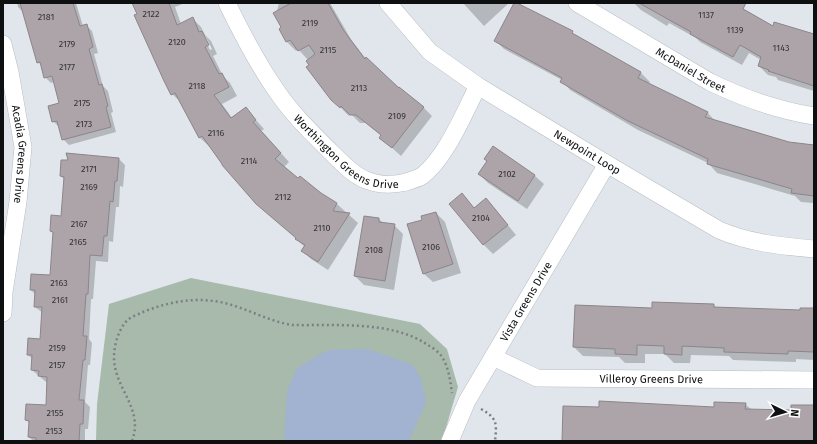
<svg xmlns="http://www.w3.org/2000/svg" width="817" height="444" font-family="'Fira Sans',sans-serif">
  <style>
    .green { fill: #a7baac }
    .water { fill: #a1b3d0 }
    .shadow { fill: #0003; fill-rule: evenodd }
    .building { fill: #aca4a8; stroke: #8c8589 }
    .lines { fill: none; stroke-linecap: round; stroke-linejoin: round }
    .minor-casing { stroke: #b8bdc3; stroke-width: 18 }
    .path { stroke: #7c8084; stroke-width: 2.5; stroke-dasharray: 2 3; stroke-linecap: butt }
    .minor { stroke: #fff; stroke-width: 17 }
    .labels { text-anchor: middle; stroke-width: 3.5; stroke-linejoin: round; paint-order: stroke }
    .number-label { font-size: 9px; fill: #353437 }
    .street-label { font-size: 11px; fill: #0d0f11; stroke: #fff }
  </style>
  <rect width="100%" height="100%" fill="#e1e6ec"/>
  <!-- green -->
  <path class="green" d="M191 278 420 324 447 349 458 387 442 441H96L97 404 109 304Z"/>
  <!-- water -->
  <path class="water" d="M368 349 413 365 421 379 426 402 409 441H284L287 391 297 368 328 350Z"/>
  <!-- shadow -->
  <path class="shadow" d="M17 3H76L83 26 86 25 92 31 98 53 94 54 103 86 108 91 113 112 111 113 116 132 69 145 63 139 59 127 53 121 60 104 54 82 51 83 45 77 42 66 38 62 23 12 18 7Z
    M133 3H185L175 7 181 24 193 19 201 27 205 35 211 41 217 54 213 56 223 76 230 83 237 96 222 104 232 118 247 110 264 129 261 131 289 162 284 167 298 179 337 204 358 223 328 270 311 259 303 251 305 247 298 241 299 242 301 240 257 204 210 145 209 146 200 138 182 103 172 94ZM202 34 206 37 212 49 210 50Z
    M279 3H330L352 41 366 59 399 89 423 107 432 116 401 156 381 138 382 136 366 123H360L351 114 349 116 332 99 310 65 308 60 298 49 296 51 287 42 280 29 282 28 276 15Z
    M463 3H509L484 26Z
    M515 3 572 32 578 38 641 73 650 82 648 84 707 112 716 122 789 143 814 146V203L801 202 795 196 717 173 708 163 638 130 570 90 562 80 504 49 495 40Z
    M634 3H734L774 27 814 35V91L778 80 776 77 768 75 759 66 761 60 749 53 742 65 700 42 696 38 669 23 667 26 641 10Z
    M493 147 535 176 544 184 527 209 488 183 479 174 488 161Z
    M119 159 125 165 123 187 120 186 119 207H116L113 242 109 241 108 262 96 261 93 299H91L89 339 92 343 90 365H88L85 402 90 407 88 429H85V441H33L29 437 30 423 26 420 47 406 48 382H46L32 370 33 359 28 355 41 340 43 313 35 307 36 295 31 290 51 276 54 234 51 231 62 217 65 180 61 176Z
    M462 195 475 209 494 208 516 235 493 254 484 245 451 204Z
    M436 213 445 222 461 273 433 282 424 274V220Z
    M379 219 384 224 394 225 403 234 394 290 364 285 355 276Z
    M713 305 717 309 801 312 814 309V360L796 359V362L733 360 729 356 691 355 690 363H674L665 354H645V363H625L619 357 583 356 574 347 653 309Z
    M745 404 752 410 792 411 814 406V441H563L715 408Z"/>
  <!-- building -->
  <path class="building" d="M20 3H73L80 26 87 24 93 47 89 49 99 85 102 84 108 106 106 107 111 127 62 140 57 121 52 122 48 106 59 103 52 76 44 78 40 62 37 63Z
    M132 3H169L177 25 193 17 199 32 202 31 209 45 205 47 219 74 222 73 229 87 214 95 231 118 246 107 256 120 253 122 281 153 275 159 298 178 300 176 321 193 337 203 333 211 350 213 318 262 301 251 305 245 295 239 296 238 256 204 222 165V164L202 136 199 138 175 93 171 95 164 81 134 15 137 14Z
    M291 3H328L344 31 365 59 366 57 399 88V87L424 107 392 148 379 138 381 135 356 115H350L341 106 340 108 331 100 306 67 309 65 306 61 315 54 309 45 298 51 290 40 286 42 279 29 281 27 273 13Z
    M514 3H517L573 31 572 33 641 72 638 78 708 112 705 117 789 142 814 145V196L791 193 792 189 707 164 708 159 628 121 560 82 562 78 494 41Z
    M639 3H746L743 9 773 26 774 22 814 34V86L768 71 769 70 758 66 761 57 740 45 733 57 690 34 691 32Z
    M493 146 535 175 518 201 478 174 487 161 484 159Z
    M66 153 119 158 117 181H115L113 202 110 201 107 236H104L102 256 90 255 88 294H86L83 336H87L85 360H83L79 400H84L83 424H80L79 441H36V438L28 437 29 421 25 420 26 404 46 405 47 377 38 376 39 371 31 370 32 355H27L28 338 40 339 42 307H34L35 290H30L31 274 50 275 53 232 50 231 51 215 61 216 64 177 60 176 61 160H68Z
    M462 193 474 208 486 198 508 225 483 245 449 204Z
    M436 212 453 264 423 274 407 224 422 220 421 216Z
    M364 216 379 218V222L395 224 385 281 354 276Z
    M652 302 714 304V307L800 310V308H814V352L788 351V354L724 352V348L682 346V355L664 354V346L637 345V355L615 354V349L573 347 575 305 652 308Z
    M599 401 714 407V402L746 403 745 409 791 410V405H814V441H562L563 406 599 407Z"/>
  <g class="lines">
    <!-- minor casing -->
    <g class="minor-casing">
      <g id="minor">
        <path id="s1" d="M227 3C242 34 258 65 278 93 293 115 312 133 331 152 341 162 353 175 366 180 378 185 391 185 402 183 409 181 417 179 422 176 446 158 464 113 478 86"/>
        <path id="s2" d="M388 3 430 52 478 86 607 164 719 230C749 243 781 246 814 249"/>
        <path id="s3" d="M577 3 710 82C743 98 777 110 814 116"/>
        <path id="s4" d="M3 44 10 72 23 147 18 202 4 292 3 313"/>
        <path id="s5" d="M493 357 537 378 814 380"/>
        <path id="s6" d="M450 441 467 401 607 164"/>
      </g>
    </g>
    <!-- path -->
    <path class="path" d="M481 409C497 418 497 423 495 441
      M132 441C143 412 120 393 115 367 112 354 116 334 125 323 129 317 137 315 143 312 168 302 193 297 220 302 245 307 267 321 292 325 334 326 391 320 428 345 433 348 439 352 442 357 449 368 450 380 452 393"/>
    <!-- minor -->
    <use href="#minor" class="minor"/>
  </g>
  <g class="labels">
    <!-- number labels -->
    <g class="number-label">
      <text x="151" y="17">2122</text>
      <text x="706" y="18">1137</text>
      <text x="46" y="20">2181</text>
      <text x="310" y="26">2119</text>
      <text x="735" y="33">1139</text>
      <text x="177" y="45">2120</text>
      <text x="67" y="47">2179</text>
      <text x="781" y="51">1143</text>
      <text x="328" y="53">2115</text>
      <text x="67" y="70">2177</text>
      <text x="197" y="89">2118</text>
      <text x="359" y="91">2113</text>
      <text x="82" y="106">2175</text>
      <text x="397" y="119">2109</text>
      <text x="84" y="127">2173</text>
      <text x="216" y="136">2116</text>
      <text x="249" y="164">2114</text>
      <text x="89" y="172">2171</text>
      <text x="507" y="177">2102</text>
      <text x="89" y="190">2169</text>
      <text x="283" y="200">2112</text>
      <text x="481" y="221">2104</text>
      <text x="79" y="227">2167</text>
      <text x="322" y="231">2110</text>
      <text x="78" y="245">2165</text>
      <text x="431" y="250">2106</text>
      <text x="374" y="253">2108</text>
      <text x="59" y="286">2163</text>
      <text x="60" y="303">2161</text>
      <text x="57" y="351">2159</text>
      <text x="57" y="368">2157</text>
      <text x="55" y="416">2155</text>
      <text x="54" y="434">2153</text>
    </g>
    <!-- street labels -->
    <g class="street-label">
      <text dy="4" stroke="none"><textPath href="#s3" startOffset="132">McDaniel Street</textPath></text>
      <text dy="4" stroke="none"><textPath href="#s1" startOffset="197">Worthington Greens Drive</textPath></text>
      <text dy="4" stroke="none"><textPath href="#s2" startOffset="251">Newpoint Loop</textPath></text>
      <text dy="4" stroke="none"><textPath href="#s4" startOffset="112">Acadia Greens Drive</textPath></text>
      <text dy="4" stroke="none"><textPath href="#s6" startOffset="159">Vista Greens Drive</textPath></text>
      <text dy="4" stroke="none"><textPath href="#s5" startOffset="163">Villeroy Greens Drive</textPath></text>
    </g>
  </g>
  <!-- border -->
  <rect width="817" height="444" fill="none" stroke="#0d0f11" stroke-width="8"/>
  <!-- north arrow -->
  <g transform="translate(785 412) rotate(95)" stroke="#ffffff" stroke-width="3" paint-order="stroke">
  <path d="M0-3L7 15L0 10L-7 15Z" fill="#0d0f11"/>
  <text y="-6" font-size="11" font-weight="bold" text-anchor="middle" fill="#0d0f11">N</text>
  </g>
</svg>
